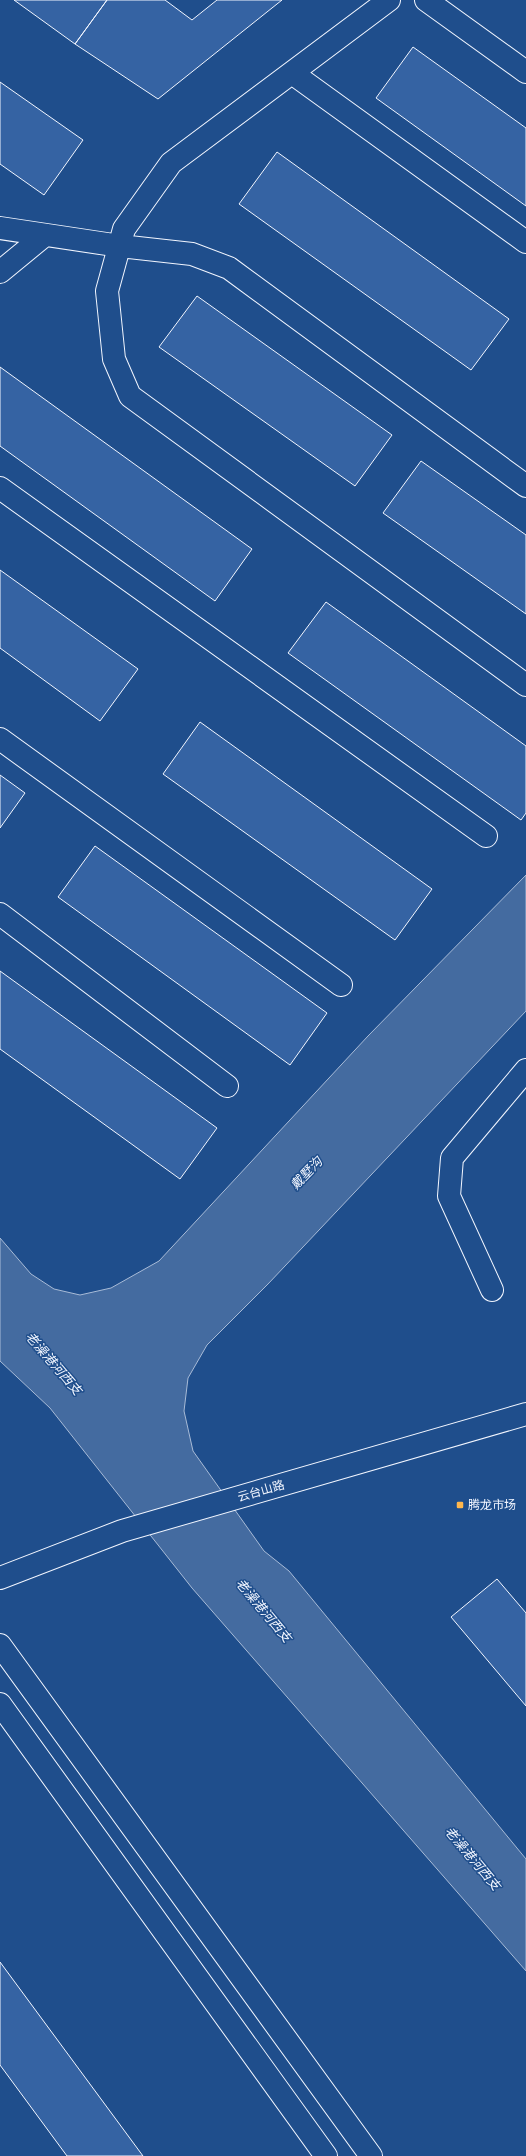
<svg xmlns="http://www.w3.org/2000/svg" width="526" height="2156" font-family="Inter,'Noto Sans SC',sans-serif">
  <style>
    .water { fill: #446ba0; stroke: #a8bbd7 }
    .building { fill: #3563a3; stroke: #f2f6ff }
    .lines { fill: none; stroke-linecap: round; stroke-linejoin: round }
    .minor-casing { stroke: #f2f6ff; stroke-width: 24 }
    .minor { stroke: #1f4e8c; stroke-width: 22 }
    .poi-dot { fill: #ffb74d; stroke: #1f4e8c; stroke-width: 1.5 }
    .labels { text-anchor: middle; stroke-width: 3; stroke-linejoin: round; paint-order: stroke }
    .street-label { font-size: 12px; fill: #f2f6ff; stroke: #1f4e8c }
    .poi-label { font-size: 12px; fill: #f2f6ff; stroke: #1f4e8c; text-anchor: start }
    .water-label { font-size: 13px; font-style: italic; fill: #f2f6ff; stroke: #1f4e8c }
  </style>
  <rect width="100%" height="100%" fill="#1f4e8c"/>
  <!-- water -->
  <path class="water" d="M526 875V1011L268 1284 207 1345 188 1378 184 1411 193 1451 264 1551 289 1571 526 1859V1971L192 1588 50 1408 0 1361V1238L31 1274 54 1289 80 1295 111 1288 159 1261 368 1036Z"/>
  <!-- building -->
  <path class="building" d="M14 0H107L75 44Z
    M107 0H165L192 20 217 0H282L158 99 75 44Z
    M413 47 526 128V206L376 98Z
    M0 82 83 140 44 195 0 164Z
    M277 152 509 319 471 370 239 204Z
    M197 296 392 435 355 486 159 347Z
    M0 367 252 549 215 601 0 446Z
    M421 461 526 535V614L383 513Z
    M0 570 138 669 100 721 0 648Z
    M326 602 526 746V813L521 820 288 653Z
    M200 722 432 889 395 940 163 774Z
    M0 775 25 793 0 828Z
    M95 846 327 1013 290 1065 58 897Z
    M0 971 217 1128 180 1179 0 1049Z
    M497 1579 526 1613V1706L451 1617Z
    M0 1962 143 2156H67L0 2065Z"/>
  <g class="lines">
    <!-- minor casing -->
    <g class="minor-casing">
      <path id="minor" d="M389 0 171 163 124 229 107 291 114 359 130 396 526 685
        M426 0 526 72
        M292 73 526 242
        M0 228 120 246 192 254 229 268 526 486
        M0 272 45 235
        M0 488 486 836
        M0 739 341 985
        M0 914 227 1086
        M492 1290 449 1196 452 1158 526 1070
        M0 1578 122 1531 526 1414
        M0 1645 371 2156
        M0 1704 326 2156"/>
    </g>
    <!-- minor -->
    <use href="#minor" class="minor"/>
  </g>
  <!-- markers -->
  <rect class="poi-dot" x="456" y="1501" width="8" height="8" rx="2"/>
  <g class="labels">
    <!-- street labels -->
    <g class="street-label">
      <text transform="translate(261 1491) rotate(-16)" y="4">云台山路</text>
    </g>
    <!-- poi labels -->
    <g class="poi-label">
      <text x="468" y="1509">腾龙市场</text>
    </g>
    <!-- water labels -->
    <g class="water-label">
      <text transform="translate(306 1173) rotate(-46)" y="5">戴墅沟</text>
      <text transform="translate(54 1363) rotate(49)" y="5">老澡港河西支</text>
      <text transform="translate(264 1610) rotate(50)" y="5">老澡港河西支</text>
      <text transform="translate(473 1858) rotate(50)" y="5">老澡港河西支</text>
    </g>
  </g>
</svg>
